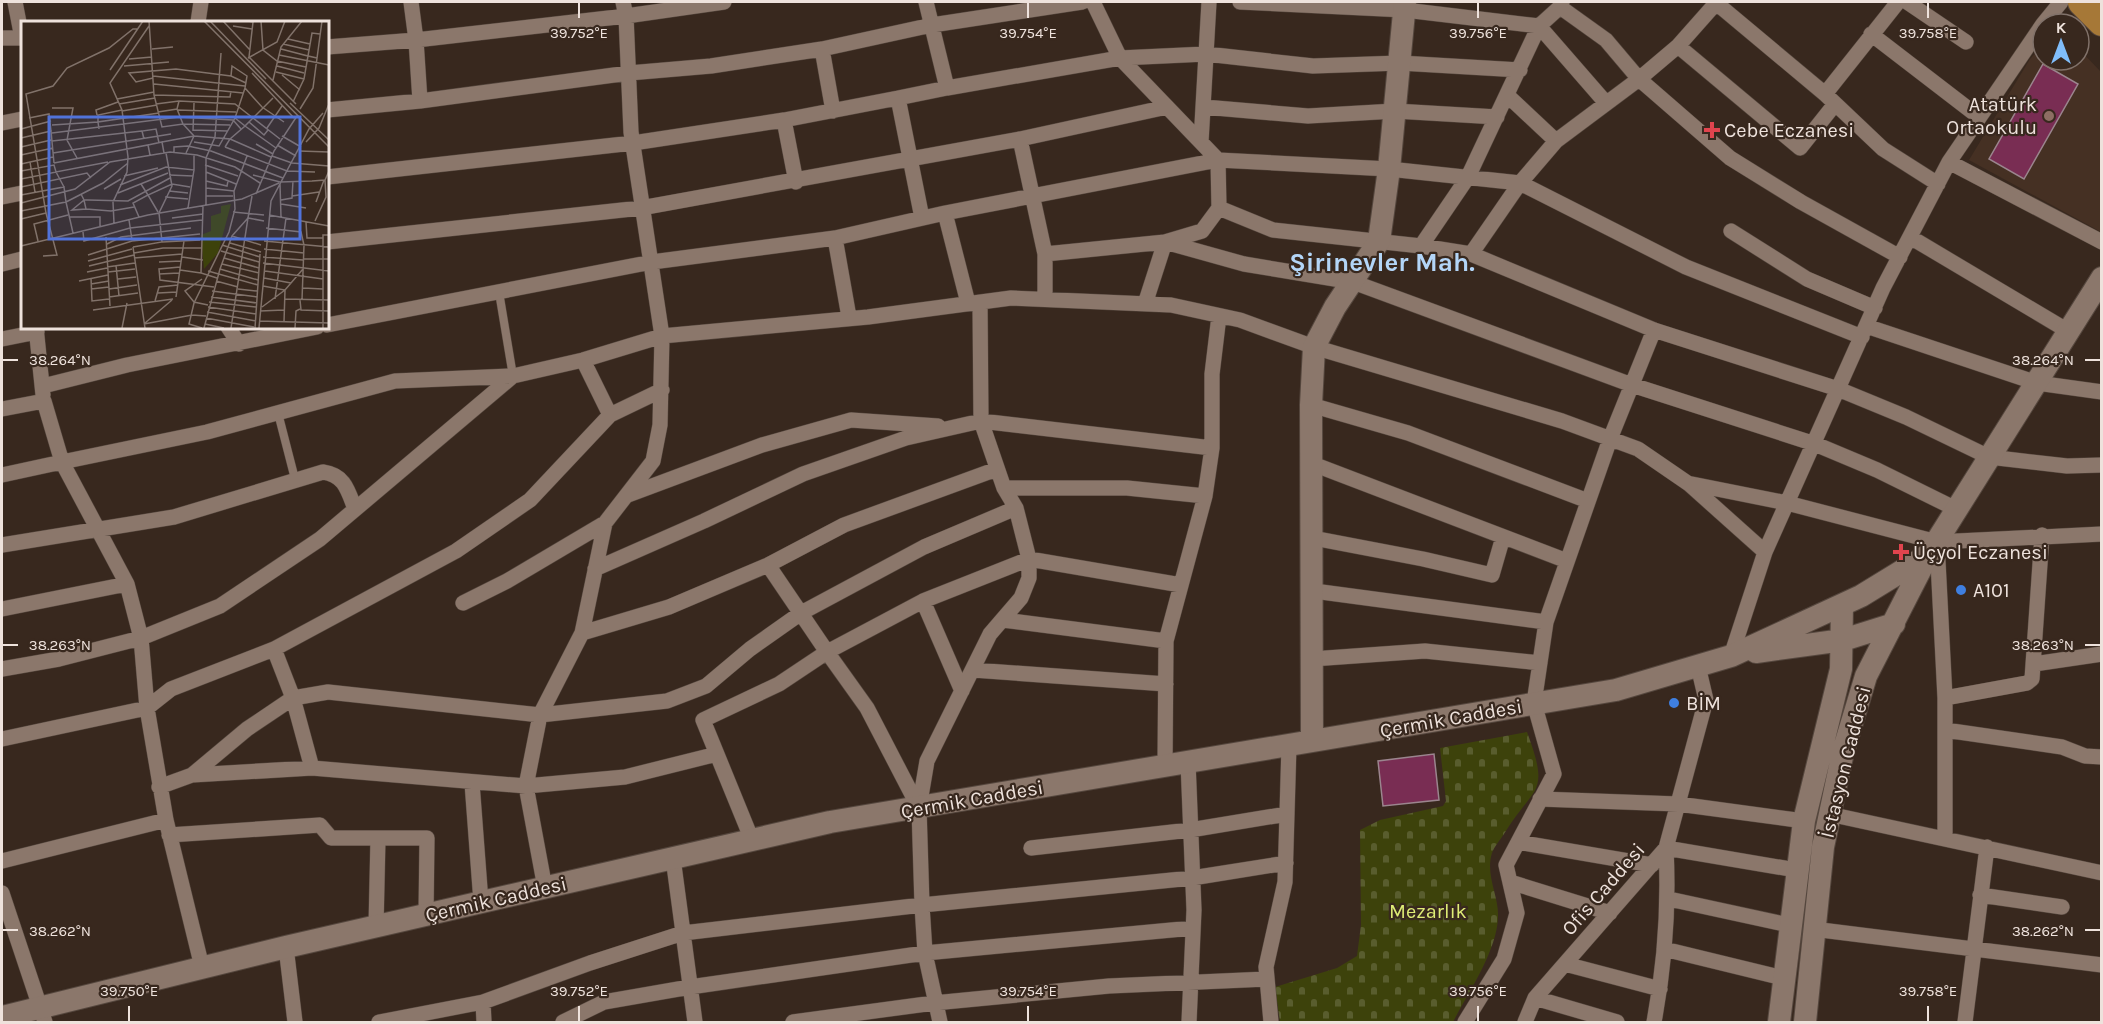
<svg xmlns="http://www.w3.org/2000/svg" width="2103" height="1024" font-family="Karla,sans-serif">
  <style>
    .built { fill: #453023 }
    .cemetery { fill: url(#cemetery-stones) }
    .building { fill: #792d53; stroke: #9b858e; stroke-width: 1.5 }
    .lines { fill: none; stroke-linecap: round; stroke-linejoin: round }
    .lane-casing { stroke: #55473e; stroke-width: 9 }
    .street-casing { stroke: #55473e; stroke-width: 16 }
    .secondary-casing { stroke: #55473e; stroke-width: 24 }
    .highway-casing { stroke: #55473e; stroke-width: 30 }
    .lane { stroke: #8b776b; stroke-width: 8 }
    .street { stroke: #8b776b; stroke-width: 15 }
    .secondary { stroke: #8b776b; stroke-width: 22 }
    .highway { stroke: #a67837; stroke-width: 28 }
    .ticks { fill: none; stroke: #eee2dc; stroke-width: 2 }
    .education-dot { fill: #8d6e63; stroke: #38281e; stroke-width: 2 }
    .health-dot { fill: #e0444e; stroke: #38281e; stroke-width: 2 }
    .shop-dot { fill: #3f7fe0; stroke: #38281e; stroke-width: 2 }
    .labels { text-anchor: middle; stroke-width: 4.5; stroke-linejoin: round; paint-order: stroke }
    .poi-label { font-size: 20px; fill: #eee2dc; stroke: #38281e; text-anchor: start }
    .street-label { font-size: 20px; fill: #eee2dc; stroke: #38281e }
    .park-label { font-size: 20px; fill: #dfec76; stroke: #38281e }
    .district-label { font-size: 26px; font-weight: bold; fill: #b3d5f7; stroke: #38281e }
    .inset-road { fill: none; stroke: #81726a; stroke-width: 1.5 }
    .view { fill: #5173d9; fill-opacity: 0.15; stroke: #5173d9; stroke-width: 3 }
    .inset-edge { fill: none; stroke: #eee2dc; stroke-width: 3 }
    .ticks-label { font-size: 15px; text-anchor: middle; fill: #eee2dc; stroke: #38281e; stroke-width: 4.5; stroke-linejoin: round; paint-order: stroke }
  </style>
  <defs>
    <pattern id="cemetery-stones" width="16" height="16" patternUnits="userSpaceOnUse" patternTransform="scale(1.5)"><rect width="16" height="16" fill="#3d420b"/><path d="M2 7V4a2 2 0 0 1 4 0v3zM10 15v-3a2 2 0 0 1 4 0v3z" fill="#595d2e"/></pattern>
  </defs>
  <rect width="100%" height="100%" fill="#38281e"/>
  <!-- built -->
  <path class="built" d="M2043 45V60H2079V49L2101 72V232L1969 160 2030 59Z"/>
  <!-- cemetery -->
  <path class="cemetery" d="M1527 732C1551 797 1534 784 1504 834 1500 840 1494 847 1492 853 1485 875 1499 896 1498 917 1497 951 1468 993 1453 1022H1280L1275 987 1337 968 1357 956 1361 925 1360 830 1380 820 1443 806 1446 801 1440 748Z"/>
  <!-- building -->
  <path class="building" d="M2043 64 2078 84 2024 179 1989 159Z
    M1434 754 1439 800 1383 806 1378 761Z"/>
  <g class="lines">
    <!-- lane casing -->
    <g class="lane-casing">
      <path id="lane" d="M499 292 513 376
        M278 413 295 479"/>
    </g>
    <!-- street casing -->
    <g class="street-casing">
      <path id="street" d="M15 2 22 38
        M926 2 947 88 1120 58 1218 160 1219 208 1202 231 1165 242 1145 304
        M1093 2 1120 58 1206 54 1313 66 1400 63 1520 70
        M1240 2 1405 10 1539 26 1606 103
        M1715 2 1825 94 1883 149 1938 184
        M1717 2 1678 46 1639 79 1730 158 1801 202 1900 257
        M1907 2 1966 42
        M1560 7 1606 40 1639 79 1556 141 1520 183 1686 267 1862 337
        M198 22 201 2
        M2043 24 2061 2
        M1871 34 1979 117
        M2 38H22
        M1678 46 1800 148 1835 104
        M327 47 416 40 411 2
        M822 49 833 111
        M1825 94 1898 2
        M1508 96 1556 141
        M898 98 947 88
        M420 101 416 40 626 16 724 2
        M1204 107 1308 116 1395 111 1497 117
        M327 110 420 101 629 73 711 66 822 49 932 25 1082 2
        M2 123 22 119
        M1201 142 1209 2
        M1949 162 2102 242
        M327 177 633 143 784 120
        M796 182 784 120 898 98 922 218
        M2 197 22 193
        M1219 208 1273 230 1421 246 1468 177 1539 26 1560 7 1562 2
        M945 213 1218 160 1389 169 1520 183 1471 254 1421 246
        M1731 231 1807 279 1875 308
        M1910 237 2068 331
        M835 238 945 213 968 303
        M327 242 641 208 1020 139
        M1045 254 1020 139 1167 107
        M1471 254 1654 330 1838 389 1906 417 1989 457 2067 466 2102 465
        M2 264 22 259
        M1045 299V254L1165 242 1244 264 1353 282 1632 385 1815 444 1877 470 1956 509
        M327 325 652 262 835 238 849 317
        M1866 326 2037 383 2102 392
        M36 327 43 395
        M228 327 239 344
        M2 339 37 332
        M583 360 610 415
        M43 386 127 365 317 327
        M1311 405 1408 433 1588 501
        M2 409 44 401 62 462 207 432 395 381 513 376
        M1313 464 1567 561
        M2 475 62 462 127 584
        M1692 484 1787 503 1937 542 2102 534
        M1004 488H1127L1205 496 1212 448
        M628 495 762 445 851 420 938 426
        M1313 538 1423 559 1492 575 1503 537
        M1937 542 1945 698V837
        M2 545 174 517 323 472C345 475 348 491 355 509
        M595 569 704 521 803 474 906 438 981 421 1212 448V374L1219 316
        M1314 591 1546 622
        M923 601 962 691
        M463 603 507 581 605 523
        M2 609 127 584 141 638 147 708
        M1003 620 1166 641
        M582 633 669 607 768 565 844 525 997 469
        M274 649 293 698 247 729 192 775 312 768 293 698 328 692 540 715 667 701 706 686 750 649 801 613 924 547 1016 508
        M1731 656 1765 552 1883 288 1949 162 2043 24
        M1312 659 1425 651 1540 663
        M2034 664 2102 654
        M2 669 59 659 141 638 220 606 320 539 513 376 583 360 662 336 868 317 1011 298 1171 305 1240 320 1314 347 1562 421 1638 449 1689 484 1765 552
        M973 670 1166 684
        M1945 698 2027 683 2032 679 2042 535
        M147 708 171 689 274 649 456 551 530 500 610 415 662 390
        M1945 730 2062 747 2085 756 2102 757
        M2 739 147 708 166 820 202 967
        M1188 762 1194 910 1189 1022
        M1165 766 1166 641 1205 496
        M312 768 526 786 625 777 717 754
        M472 783 481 902
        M159 787 192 775
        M1540 799 1678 804 1804 821
        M919 808 867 708 827 652 923 601 1029 559 1181 585
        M1829 814 2102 873
        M169 835 320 825 331 838H427L426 915
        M752 840 703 720 779 684 827 652 768 565
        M1518 842 1652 865
        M1031 848 1190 830 1287 814
        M673 858 695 1022
        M2 861 166 820
        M1510 882 1610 913
        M545 888 526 786 540 715 582 633 605 523 653 461 660 425 662 336 631 132 626 16 623 2
        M2 893 45 1022
        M1980 895 2062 907
        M1669 899 1789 925
        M376 927 378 838
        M1813 929 2102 965
        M286 947 295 1022
        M1664 949 1783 978
        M1565 964 1660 989
        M1535 998 1617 1022
        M483 1002 484 1022
        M379 1022 483 1002 590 963 683 933 922 905 1192 878 1286 863
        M563 1022 604 1002 690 987 925 953 1193 928
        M793 1022 934 1003 1109 986 1267 979
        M940 1022 925 953 922 905 919 808 927 761 990 634 1021 598 1029 578V559L1016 508 1004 488 981 421 980 302
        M1271 1022 1266 967 1285 882 1289 745
        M1465 1022 1504 959 1517 913 1506 865 1554 774 1534 703 1546 622 1610 439 1654 330
        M1525 1022 1535 998 1666 848 1706 700 1698 666
        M1654 1022C1665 964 1669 907 1666 848L1796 870
        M1965 1022 1987 847"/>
    </g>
    <!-- secondary casing -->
    <g class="secondary-casing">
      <path id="secondary" d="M1756 652 1843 640 1894 624
        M1312 741 1311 405 1314 347 1335 307 1379 241 1389 169 1405 2
        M2 1017 286 947 830 822 1616 690 1731 656 1861 596 1928 555
        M1779 1022 1804 821 1841 669 1842 605
        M1805 1022 1823 847 1843 752 1866 676 1928 555 2102 278"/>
    </g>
    <!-- highway casing -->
    <g class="highway-casing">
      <path id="highway" d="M2082 2 2102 22"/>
    </g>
    <!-- lane -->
    <use href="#lane" class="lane"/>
    <!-- street -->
    <use href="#street" class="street"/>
    <!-- secondary -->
    <use href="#secondary" class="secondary"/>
    <!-- highway -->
    <use href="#highway" class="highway"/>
  </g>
  <!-- ticks -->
  <path class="ticks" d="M579 3V18M1028 3V18M1478 3V18M1928 3V18M3 360H18M2085 360H2100M3 645H18M2085 645H2100M3 930H18M2085 930H2100M129 1006V1021M579 1006V1021M1028 1006V1021M1478 1006V1021M1928 1006V1021"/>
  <!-- markers -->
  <circle class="education-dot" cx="2049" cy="116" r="6"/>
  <g class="health-dot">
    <path d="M1709 121h6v6h6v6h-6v6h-6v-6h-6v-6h6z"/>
    <path d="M1898 543h6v6h6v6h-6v6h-6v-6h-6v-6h6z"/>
  </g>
  <g class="shop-dot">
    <circle cx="1961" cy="590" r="6"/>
    <circle cx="1674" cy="703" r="6"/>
  </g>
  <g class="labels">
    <!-- poi labels -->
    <g class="poi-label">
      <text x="2037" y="111" text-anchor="end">Atatürk<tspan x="2037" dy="23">Ortaokulu</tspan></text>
      <text x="1724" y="137">Cebe Eczanesi</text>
      <text x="1913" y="559">Üçyol Eczanesi</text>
      <text x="1973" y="597">A101</text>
      <text x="1686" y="710">BİM</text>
    </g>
    <!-- street labels -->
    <g class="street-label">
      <text transform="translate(1451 718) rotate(-10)" y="7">Çermik Caddesi</text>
      <text transform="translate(1845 762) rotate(-76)" y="7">İstasyon Caddesi</text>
      <text transform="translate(972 799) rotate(-10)" y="7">Çermik Caddesi</text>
      <text transform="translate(1603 889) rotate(-49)" y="7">Ofis Caddesi</text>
      <text transform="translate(496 899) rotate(-13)" y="7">Çermik Caddesi</text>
    </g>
    <!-- park labels -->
    <g class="park-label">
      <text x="1428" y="918">Mezarlık</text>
    </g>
    <!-- district labels -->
    <g class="district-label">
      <text x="1382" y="271">Şirinevler Mah.</text>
    </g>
  </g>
  <!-- overview -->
  <g transform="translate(21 21)">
    <rect width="308" height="308" fill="#38281e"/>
    <path d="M210 183 197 232 183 248 180 214 190 210V195L200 192V185Z" fill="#3d420b"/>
    <path class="inset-road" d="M128 0 133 74 141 106 162 103 173 115 165 132M183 0 308 126M189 0 245 58M202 0 229 29M227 0 232 1 228 36 275 83M240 0 242 29 256 40 285 46M212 5 231 8M267 18 289 23M262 23 288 29M131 28 152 26M260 28 287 35 291 12 299 13M258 34 308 44M227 37 256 21 264 0M108 38 131 36M103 45 148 41M256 45 283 52M89 49 122 0M255 51 283 58M231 52 273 97M261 54 279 69M132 55 224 65M132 57 115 61 108 52 155 48 210 55M252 59 260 26 281 0M225 62 210 55 211 45 226 55 224 67 241 86 263 101M133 63 222 72M133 74 209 76 210 70M252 77 224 105 255 127M96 78 133 71M272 81 283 58 287 35 296 37M269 82 308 119M98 83 134 77M135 83 158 80 214 83 259 118M31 87H52L46 119 56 137M156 88 162 103 209 104M279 88 292 67 301 0M157 89 215 91M101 90 136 84M137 91 156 88 158 80M76 94 75 89 97 81M8 97 28 93 30 110M214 97 224 105 209 118 250 136M228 101 243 114 247 109M31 104 77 101V94L101 89M246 107 261 85M0 108 30 100M78 108 77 101 138 92M172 109 207 110M172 110 173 82M31 112 158 96 212 99 220 108M261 115 280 126M0 117 30 110 33 142M123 118 121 110 135 108 138 122M31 120 121 110M141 121 173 115 209 118 204 126M173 121 198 125 214 97 224 67M285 121 298 107 308 83M235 123 252 133M127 124 141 121 143 132M256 124 275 135M0 126 30 119M204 126 266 150 294 151M278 130 308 131M32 132 150 113M153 132V126L167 125 190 130 262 157M0 134 32 127M251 135 271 142 308 145M9 141 14 171M33 142 127 124 129 134M0 143 32 136M184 144 217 155M0 150 33 144 35 151 87 141M185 151 215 163M148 154 172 155 173 149M232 154 259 161 291 160 304 159 308 150M103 155 137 147M0 158 35 151 43 166M185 160 206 165 207 160M259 163 260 196M99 164 145 146 173 149V134M0 166 66 152 70 157M185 167 213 170M83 168 100 158M148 170 167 172M97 172 147 152M60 173 63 179 51 189 65 188 63 179H67L107 180 149 157M235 173 253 130 276 95M0 174 43 166 45 181 82 162 107 142M185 175H212M271 175 298 171M144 176 167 178M260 179 271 177 272 160M295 181 303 159M0 182 54 168 89 141 149 131 176 134 214 146 239 162M260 183 285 187M185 184V137L194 116 200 32M182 185 180 252 196 257M167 187 172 155M65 188 90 190 113 186M0 190 45 181 52 212M137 191 127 174 151 163 169 166M212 191 243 194M248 194 308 205M48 196H79V205M118 196 112 182 127 174 120 163M151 197 182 193M0 198 25 192M108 199 111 219M294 200 305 176 304 159M285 201 286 217H302M93 202 92 181 106 151 107 136 101 89 89 62 128 5M245 207 280 211 283 224 281 279M62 211 63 220 109 207 181 199M211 215 240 224M85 216 89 285M17 220 13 203 47 194M243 220 308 226M141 221 179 219M209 222 240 231M86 223 100 216 170 207M201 224 239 236M0 225 127 194 221 178 258 162M112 226 141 221 138 192 151 165 145 132M112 226 124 307M243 228 283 232M200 230 238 241M113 232 142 227H181M67 234 111 220 179 213M22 235 36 234 25 192 5 73 32 65 46 47 88 27 112 8H117M161 236 182 239M242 236 282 239M113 237 161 233M203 237 238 247M283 238H308M67 240 111 228M138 241 160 240M242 242 308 250M201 243 238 252M95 244 98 275M68 245 113 234M86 246 114 242M159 246 138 248 139 259 193 266M199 248 237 259M159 249 180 252M187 250 237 264M244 250 302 258M66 251 86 247M87 251 114 248M138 253 158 252M70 257 71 280 88 278M243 257 270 262M97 258 115 256M181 258 164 270 173 281 187 284M58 260 87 254M195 260 217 266M70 263 88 260M242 265 264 269 263 301M282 267 302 268M70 268 88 266M88 268 116 264M217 268 236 270M191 270 236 276M137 272 156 271M88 276 117 272M155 276 163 220M190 276 236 282M254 278 265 197M264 278 308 279M279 279 280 289 308 290M134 280 138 266 157 264M188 281 235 286M187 286 235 293M241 286 264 269 282 248M72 289 152 278M239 290 263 289M186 291 235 300M185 297 233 306M238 300 308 302M124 302 151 279M123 303 171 294 185 295M184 303 203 307M101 307 106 282M181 307 168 303 173 282 208 211 214 188 213 170 226 135M183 307 199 248 211 215 227 197 231 175M210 307 227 197 243 200M234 307 239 233M238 307 250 180 288 108 302 92M274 307 275 290 279 288M302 307V214H308"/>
    <path class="view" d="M28 96H279V218H28Z"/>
    <rect width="308" height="308" class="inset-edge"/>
  </g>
  <g class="ticks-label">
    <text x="579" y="38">39.752°E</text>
    <text x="1028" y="38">39.754°E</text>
    <text x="1478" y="38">39.756°E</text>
    <text x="1928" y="38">39.758°E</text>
    <text x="60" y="365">38.264°N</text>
    <text x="2043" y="365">38.264°N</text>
    <text x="60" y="650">38.263°N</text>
    <text x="2043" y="650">38.263°N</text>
    <text x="60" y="936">38.262°N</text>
    <text x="2043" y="936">38.262°N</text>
    <text x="129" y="996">39.750°E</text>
    <text x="579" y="996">39.752°E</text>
    <text x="1028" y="996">39.754°E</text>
    <text x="1478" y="996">39.756°E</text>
    <text x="1928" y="996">39.758°E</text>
  </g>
  <!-- border -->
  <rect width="2103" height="1024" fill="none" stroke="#eee2dc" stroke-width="6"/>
  <!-- north arrow -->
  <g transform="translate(2061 42)"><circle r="28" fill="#38281e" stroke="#81726a" stroke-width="1.5"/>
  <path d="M0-4.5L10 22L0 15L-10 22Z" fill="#80bdfa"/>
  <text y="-9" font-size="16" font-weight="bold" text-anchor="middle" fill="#eee2dc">K</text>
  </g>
</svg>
